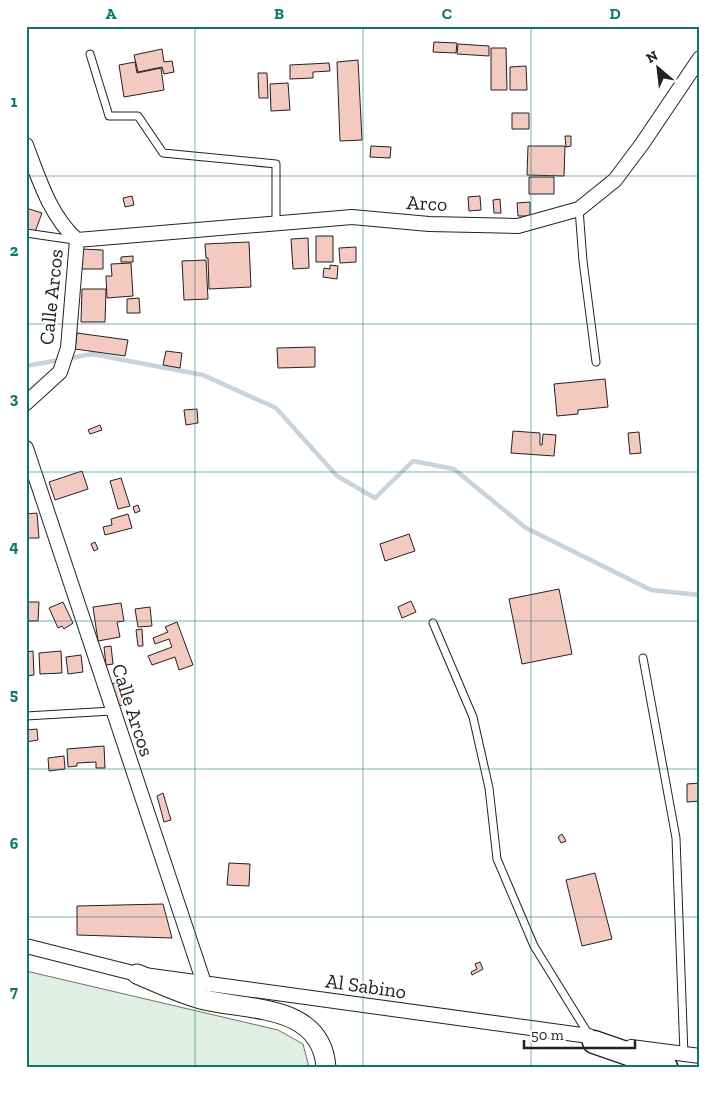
<svg xmlns="http://www.w3.org/2000/svg" width="726" height="1093" font-family="'Zilla Slab',serif">
  <style>
    .green { fill: #e0efe3; stroke: #6f6f6f }
    .lines { fill: none; stroke-linecap: round; stroke-linejoin: round }
    .stream { stroke: #c7d3dd; stroke-width: 4.5 }
    .building { fill: #f3c9c0; stroke: #222 }
    .service-casing { stroke: #222; stroke-width: 9 }
    .minor-casing { stroke: #222; stroke-width: 16 }
    .secondary-casing { stroke: #222; stroke-width: 21 }
    .trunk-casing { stroke: #222; stroke-width: 25 }
    .service { stroke: #fff; stroke-width: 7 }
    .minor { stroke: #fff; stroke-width: 14 }
    .secondary { stroke: #fff; stroke-width: 19 }
    .trunk { stroke: #fff; stroke-width: 22 }
    .grid { fill: none; stroke: #0f766e; stroke-width: 1; stroke-opacity: 0.55 }
    .labels { text-anchor: middle; stroke-width: 4; stroke-linejoin: round; paint-order: stroke }
    .street-label { font-size: 20px; fill: #222; stroke: #fff }
    .neatline { fill: none; stroke: #0f766e; stroke-width: 2 }
    .grid-label { font-size: 16px; text-anchor: middle; font-weight: bold; fill: #0f766e }
  </style>
  <rect width="100%" height="100%" fill="#fff"/>
  <!-- green -->
  <path class="green" d="M26 971 278 1030 303 1044 309 1067H26Z"/>
  <g class="lines">
    <!-- stream -->
    <path class="stream" d="M26 366 92 354 203 375 276 408 337 476 375 498 413 461 454 469 526 528 651 590 700 595"/>
  </g>
  <!-- building -->
  <path class="building" d="M434 42 457 43 456 53 433 52Z
    M458 44 489 46V56L457 54Z
    M491 48H506L507 90H491Z
    M162 49 164 62 172 61 174 72 164 74 162 67 138 72 134 55Z
    M358 60 362 140 340 141 337 62Z
    M135 62 137 73 161 68 164 90 124 97 119 65Z
    M329 63 330 71 313 72V78L290 79V65Z
    M526 66 527 90H510V67Z
    M258 73H267L268 98H259Z
    M288 83 290 110 271 111 270 84Z
    M512 113H529V129H512Z
    M565 136H571V146L566 147Z
    M371 146 391 147 390 158 370 157Z
    M528 146H565L564 176 527 175Z
    M529 177H554V194H529Z
    M132 196 134 205 125 207 123 198Z
    M480 196 481 210 469 211 468 197Z
    M500 199 501 213H494L493 200Z
    M530 202V216H518L517 203Z
    M26 208 42 213 35 232 26 228Z
    M316 236H333V262H316Z
    M308 238 309 268 293 269 291 239Z
    M249 242 251 287 209 289 208 258H206L205 244Z
    M356 247V262L340 263 339 248Z
    M81 249 103 250V269H81Z
    M133 256V262H121V257Z
    M206 260 208 299 184 300 182 261Z
    M131 263 133 296 107 298 106 276H112L111 264Z
    M330 265 338 266 337 279 323 277 324 268 330 269Z
    M82 289H106L105 322H81Z
    M139 298 140 313H127V299Z
    M77 333 128 340 125 356 75 349Z
    M315 347V367L278 368 277 348Z
    M166 351 182 353 180 368 163 365Z
    M605 379 608 407 578 410V414L557 416 554 384Z
    M197 409 198 423 186 425 184 410Z
    M100 425 102 430 90 434 88 430Z
    M513 431 540 433V445H542L543 434 556 435 554 456 511 453Z
    M639 432 641 453 630 454 628 433Z
    M82 471 88 489 55 500 49 482Z
    M121 478 130 506 118 509 110 481Z
    M138 505 140 511 135 513 133 507Z
    M37 513 39 538H26V514Z
    M128 514 132 528 105 535 103 527 112 525 111 519Z
    M409 534 415 551 385 561 380 544Z
    M95 542 98 549 94 551 91 544Z
    M559 589 572 654 522 664 509 599Z
    M411 601 416 612 402 618 398 607Z
    M26 602H39L38 621H26Z
    M63 602 73 623 64 629 62 626 58 628 49 608Z
    M121 603 124 621 117 622 120 637 98 641 93 607Z
    M150 607 152 626 138 627 135 609Z
    M177 622 193 665 179 670 175 657 152 665 148 656 172 647 169 639 155 644 153 638 168 632 165 627Z
    M142 629 143 646H138L136 630Z
    M111 646 113 664 106 665 104 647Z
    M33 651 34 675 26 676V652Z
    M61 651 62 673 40 674 39 653Z
    M81 655 83 672 68 674 66 657Z
    M118 682 126 704 119 706 111 684Z
    M37 729 38 740 26 742V730Z
    M104 746 105 768H96V762L77 763V766L68 767 67 749Z
    M64 756 65 769 49 771 48 758Z
    M700 783V801L687 802V784Z
    M163 793 171 820 164 822 157 796Z
    M562 834 566 841 561 843 558 837Z
    M229 863 250 864 249 886 227 885Z
    M595 873 612 939 582 946 566 880Z
    M163 904 172 938 77 935V906Z
    M480 962 483 969 472 975 471 972 477 969 475 964Z"/>
  <g class="lines">
    <!-- service casing -->
    <g class="service-casing">
      <path id="service" d="M90 54 109 116H138L163 153 276 164V224
        M579 209 583 261 596 362
        M26 233 74 240
        M433 623 473 717 489 788 497 859 534 946 589 1035
        M643 658 676 838 684 1054
        M26 716 112 711"/>
    </g>
    <!-- minor casing -->
    <g class="minor-casing">
      <path id="minor" d="M26 145C39 179 50 216 77 240
        M77 240 352 217 429 224 518 226 579 209 615 180 642 144 700 58
        M26 403 60 372 68 348 77 240
        M26 448 204 983
        M26 946 137 974 589 1036 594 1042 600 1043
        M631 1047 700 1056"/>
    </g>
    <!-- secondary casing -->
    <g class="secondary-casing">
      <path id="secondary" d="M137 974C158 983 179 993 201 999 247 1011 321 1003 326 1067"/>
    </g>
    <!-- trunk casing -->
    <g class="trunk-casing">
      <path id="trunk" d="M594 1042 666 1067"/>
    </g>
    <!-- service -->
    <use href="#service" class="service"/>
    <!-- minor -->
    <use href="#minor" class="minor"/>
    <!-- secondary -->
    <use href="#secondary" class="secondary"/>
    <!-- trunk -->
    <use href="#trunk" class="trunk"/>
  </g>
  <!-- grid -->
  <path class="grid" d="M195 26V1067M363 26V1067M531 26V1067M26 176H700M26 324H700M26 472H700M26 621H700M26 769H700M26 917H700"/>
  <g class="labels">
    <!-- street labels -->
    <g class="street-label">
      <text transform="translate(427 203) rotate(3)" y="7">Arco</text>
      <text transform="translate(51 297) rotate(-84)" y="7">Calle Arcos</text>
      <text transform="translate(133 710) rotate(72)" y="7">Calle Arcos</text>
      <text transform="translate(366 986) rotate(8)" y="7">Al Sabino</text>
    </g>
  </g>
  <!-- border -->
  <rect width="726" height="1093" fill="none" stroke="#ffffff" stroke-width="55"/>
  <!-- north arrow -->
  <g transform="translate(658 68) rotate(332)" stroke="#ffffff" stroke-width="4" paint-order="stroke">
  <path d="M0-4L9 19L0 12L-9 19Z" fill="#222222"/>
  <text y="-8" font-size="14" font-weight="bold" text-anchor="middle" fill="#222222">N</text>
  </g>
  <!-- scale -->
  <path d="M524 1040v8h111v-8" fill="none" stroke="#222222" stroke-width="2.5"/>
  <text x="531" y="1040" font-size="15" fill="#222222" stroke="#ffffff" stroke-width="4" paint-order="stroke">50 m</text>
  <rect x="28" y="28" width="670" height="1038" class="neatline"/>
  <g class="grid-label">
    <text x="111" y="19">A</text>
    <text x="279" y="19">B</text>
    <text x="447" y="19">C</text>
    <text x="615" y="19">D</text>
    <text x="14" y="107">1</text>
    <text x="14" y="256">2</text>
    <text x="14" y="404">3</text>
    <text x="14" y="552">4</text>
    <text x="14" y="700">5</text>
    <text x="14" y="849">6</text>
    <text x="14" y="997">7</text>
  </g>
</svg>
